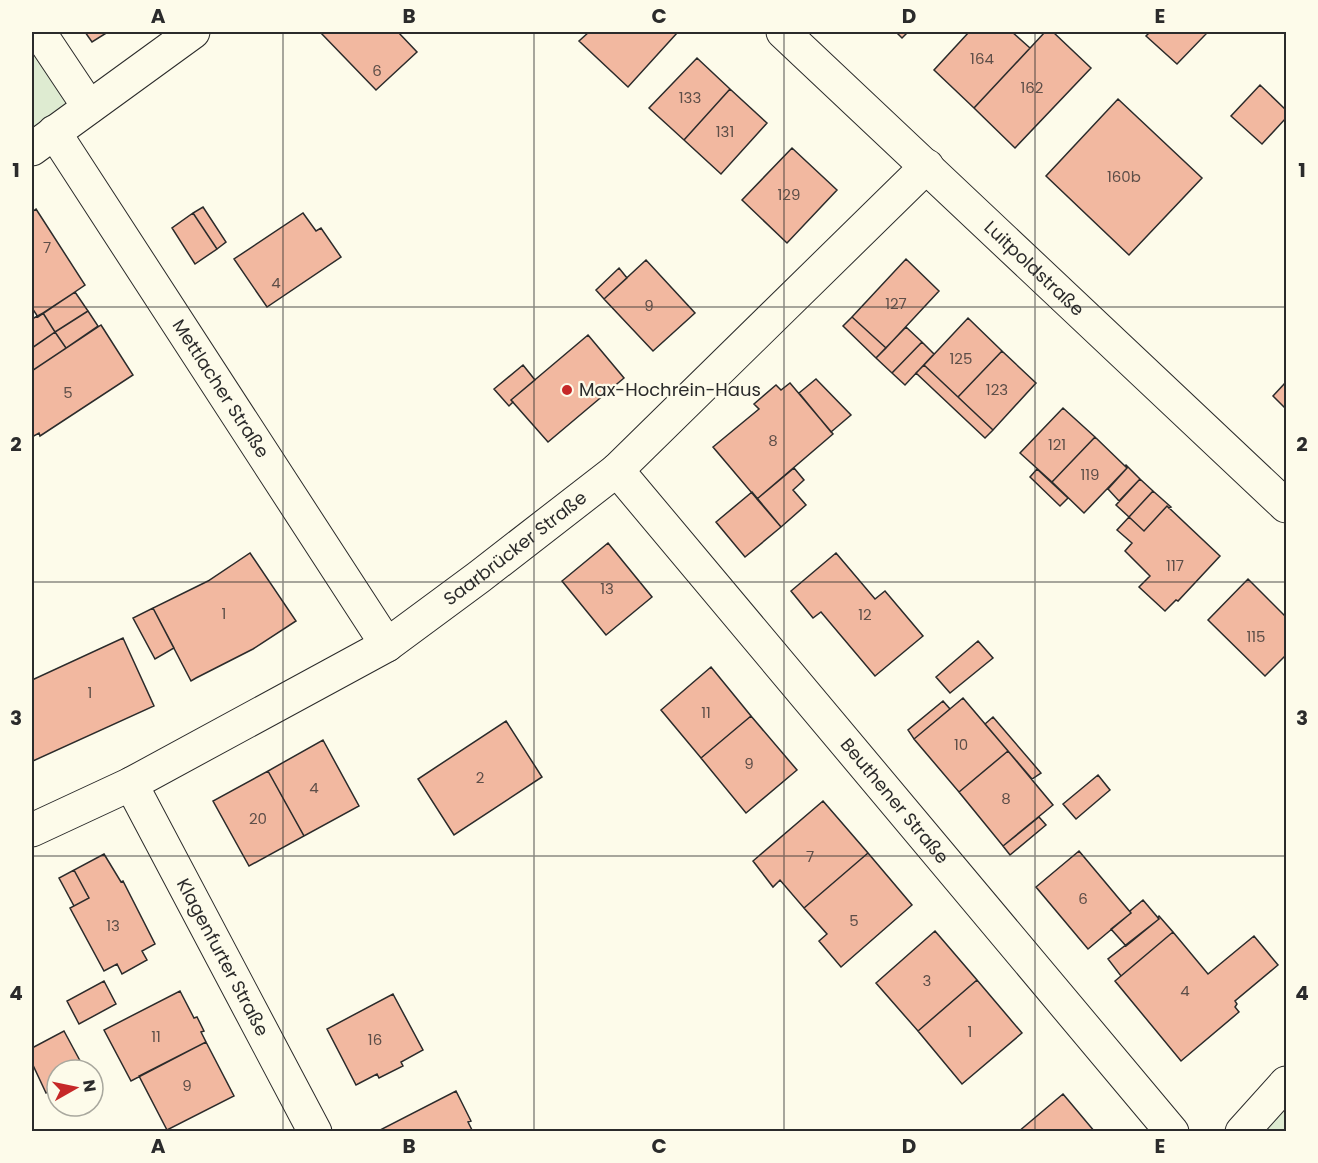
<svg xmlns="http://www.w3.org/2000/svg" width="1318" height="1163" font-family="Poppins,sans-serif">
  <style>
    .green { fill: #deebd1; stroke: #74746e; stroke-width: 1.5 }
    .building { fill: #f2b8a0; stroke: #2b2b2b; stroke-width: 1.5 }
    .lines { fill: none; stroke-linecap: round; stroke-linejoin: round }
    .minor-casing { stroke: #2b2b2b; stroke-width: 35 }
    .tertiary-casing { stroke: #2b2b2b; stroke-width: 35 }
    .minor { stroke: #fdfbea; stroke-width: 33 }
    .tertiary { stroke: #fdfbea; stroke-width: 33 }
    .grid { fill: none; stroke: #2b2b2b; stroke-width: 1.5; stroke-opacity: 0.55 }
    .poi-dot { fill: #c62828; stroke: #fdfbea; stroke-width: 2 }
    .labels { text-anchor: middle; stroke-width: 4.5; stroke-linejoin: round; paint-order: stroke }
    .number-label { font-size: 15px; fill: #5d4e48 }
    .street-label { font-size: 18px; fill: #2b2b2b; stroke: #fdfbea }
    .poi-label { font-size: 18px; fill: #2b2b2b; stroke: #fdfbea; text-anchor: start }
    .neatline { fill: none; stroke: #2b2b2b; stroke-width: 2 }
    .grid-label { font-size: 20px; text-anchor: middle; font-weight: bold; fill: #2b2b2b }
  </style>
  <rect width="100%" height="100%" fill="#fdfbea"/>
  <!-- green -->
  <path class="green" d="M32 32 89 107 32 149Z
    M1286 1105V1131H1263Z"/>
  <!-- building -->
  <path class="building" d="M85 32H108L92 42Z
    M320 32H398L417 52 376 90Z
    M589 32H676L677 33 628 87 579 41Z
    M896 32H908L902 38Z
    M969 32H1012L1030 48 974 108 934 70Z
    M1045 32H1053L1091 68 1015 148 974 108Z
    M1150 32H1203L1206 34 1177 64 1146 36Z
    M697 58 730 89 684 140 649 108Z
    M1260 85 1286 110V118L1262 144 1231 116Z
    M730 89 767 123 721 174 684 140Z
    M1118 99 1202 178 1129 255 1046 176Z
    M792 148 837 190 787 243 742 200Z
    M203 207 226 242 217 249 193 213Z
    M36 209 85 285 38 317 32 308V212Z
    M193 213 217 249 195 264 172 228Z
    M303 213 316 231 321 228 341 257 267 307 234 259Z
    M906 259 939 291 886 348 852 317Z
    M646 260 695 313 653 351 604 299Z
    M619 268 627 278 604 299 596 290Z
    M75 292 88 311 55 332 43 313Z
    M88 311 98 326 66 348 55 332Z
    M43 313 55 332 32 348V319Z
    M852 317 886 348 876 358 843 326Z
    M968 318 1002 351 958 397 924 365Z
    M101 325 133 375 40 436 39 433 32 437V371Z
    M906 327 922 342 892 373 876 358Z
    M55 332 66 348 33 370 32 367V348Z
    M588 335 624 378 548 442 511 400Z
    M922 342 934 354 905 385 892 373Z
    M1002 351 1036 383 993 430 958 397Z
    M523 365 535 380 511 400 513 402 509 406 494 389Z
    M924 365 993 430 985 438 916 373Z
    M816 379 851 415 831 432 799 393Z
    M1286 382V409L1273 396Z
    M790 383 833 434 757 499 713 447 759 409 754 404 776 385 781 390Z
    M1063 408 1095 437 1052 482 1020 453Z
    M1095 437 1127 468 1084 513 1052 482Z
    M1126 465 1140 479 1119 501 1108 489 1127 468 1125 466Z
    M794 468 804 480 793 490 806 505 781 527 757 499Z
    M1037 469 1068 498 1060 506 1030 477Z
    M1140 479 1153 491 1129 517 1116 505Z
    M1153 491 1171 507 1169 508 1167 506 1144 531 1129 517Z
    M752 492 781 527 745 557 716 522Z
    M1167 506 1220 556 1178 601 1176 600 1165 611 1139 587 1150 576 1125 551 1132 543 1117 530 1129 517 1144 531Z
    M608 543 652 597 606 635 562 581Z
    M250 553 296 621 253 649 196 678 191 681 153 608 208 581Z
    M836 553 875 599 885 591 923 636 875 676 821 612 813 618 791 591Z
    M1248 579 1286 617V655L1265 676 1208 620Z
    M153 608 174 648 155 659 133 618Z
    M123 638 154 706 33 761 32 758V680Z
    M978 641 993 658 950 693 936 677Z
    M711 667 751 716 701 758 661 710Z
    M963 698 1008 751 959 792 914 739Z
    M943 701 950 709 914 739 908 730Z
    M751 716 797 770 746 813 701 758Z
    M993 717 1041 773 1032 779 985 724Z
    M506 721 542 777 454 835 418 779Z
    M323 740 359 806 304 836 268 771Z
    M1008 751 1053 805 1003 846 959 792Z
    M268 771 304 836 249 866 213 801Z
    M1098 775 1110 790 1076 819 1063 804Z
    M823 801 868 853 804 908 780 880 773 887 753 861Z
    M1039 817 1046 825 1010 855 1003 846Z
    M1079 851 1131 913 1088 949 1036 887Z
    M868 853 912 905 841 967 819 941 827 934 804 908Z
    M104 854 121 882 123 881 155 944 142 951 147 960 122 974 117 964 104 971 70 908 89 898 74 870Z
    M74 870 89 898 74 906 59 878Z
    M1143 900 1159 919 1126 946 1111 929 1131 913 1130 911Z
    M1159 916 1173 932 1121 976 1108 959 1159 919 1158 918Z
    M935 931 977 980 918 1031 876 983Z
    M1173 932 1208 974 1254 936 1278 965 1235 1001 1237 1004 1235 1007 1239 1012 1181 1061 1115 981Z
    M977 980 1022 1033 962 1084 918 1031Z
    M104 981 116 1004 79 1024 67 1001Z
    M180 991 194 1018 197 1017 204 1031 201 1032 206 1042 131 1081 104 1030Z
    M393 994 423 1050 401 1062 403 1066 379 1078 377 1074 356 1085 327 1029Z
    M64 1031 85 1070H57V1087L46 1093 32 1063V1048Z
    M206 1042 234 1096 167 1130 139 1076Z
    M456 1091 471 1121 468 1122 473 1132H381L380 1130Z
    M1063 1094 1095 1132H1018Z"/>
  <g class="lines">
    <!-- minor casing -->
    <g class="minor-casing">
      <g id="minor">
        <path d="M39 32 89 107"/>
        <path id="s1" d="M783 32 1286 506"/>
        <path id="s2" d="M54 132 387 645"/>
        <path d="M32 149 193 32"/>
        <path id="s3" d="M617 470 1172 1132"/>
        <path id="s4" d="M131 784 315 1132"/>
        <path id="s5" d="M32 830 131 784 387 645 479 577 617 470 927 166"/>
      </g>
    </g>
    <!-- tertiary casing -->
    <g class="tertiary-casing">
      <path id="tertiary" d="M1242 1132 1286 1083"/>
    </g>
    <!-- minor -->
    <use href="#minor" class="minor"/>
    <!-- tertiary -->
    <use href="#tertiary" class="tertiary"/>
  </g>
  <!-- grid -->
  <path class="grid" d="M283 32V1132M534 32V1132M784 32V1132M1035 32V1132M32 307H1286M32 582H1286M32 856H1286"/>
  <!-- markers -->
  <circle class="poi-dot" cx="567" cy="390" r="6"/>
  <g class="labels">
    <!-- number labels -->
    <g class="number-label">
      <text x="982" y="64">164</text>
      <text x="377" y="76">6</text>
      <text x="1032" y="93">162</text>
      <text x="690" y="103">133</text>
      <text x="725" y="137">131</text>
      <text x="1124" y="182">160b</text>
      <text x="789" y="200">129</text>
      <text x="47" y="253">7</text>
      <text x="276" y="288">4</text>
      <text x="896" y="309">127</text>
      <text x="649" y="311">9</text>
      <text x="961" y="364">125</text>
      <text x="997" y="395">123</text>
      <text x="68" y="398">5</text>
      <text x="773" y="446">8</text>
      <text x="1057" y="450">121</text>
      <text x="1090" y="480">119</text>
      <text x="1175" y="571">117</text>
      <text x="607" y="594">13</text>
      <text x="224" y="619">1</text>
      <text x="865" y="620">12</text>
      <text x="1256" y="642">115</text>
      <text x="90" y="698">1</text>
      <text x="706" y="718">11</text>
      <text x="961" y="750">10</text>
      <text x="749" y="769">9</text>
      <text x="480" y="783">2</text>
      <text x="314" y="793">4</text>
      <text x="1006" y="804">8</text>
      <text x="258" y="824">20</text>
      <text x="810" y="862">7</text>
      <text x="1083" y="904">6</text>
      <text x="854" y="926">5</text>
      <text x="113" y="931">13</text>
      <text x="927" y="986">3</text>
      <text x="1185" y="996">4</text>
      <text x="970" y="1037">1</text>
      <text x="156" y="1042">11</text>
      <text x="375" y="1045">16</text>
      <text x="187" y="1091">9</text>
    </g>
    <!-- street labels -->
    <g class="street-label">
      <text dy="6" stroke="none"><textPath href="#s1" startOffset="345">Luitpoldstraße</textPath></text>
      <text dy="6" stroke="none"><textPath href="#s2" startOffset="306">Mettlacher Straße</textPath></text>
      <text dy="6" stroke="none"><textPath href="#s5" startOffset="561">Saarbrücker Straße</textPath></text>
      <text dy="6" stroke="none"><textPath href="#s3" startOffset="432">Beuthener Straße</textPath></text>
      <text dy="6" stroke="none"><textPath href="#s4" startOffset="196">Klagenfurter Straße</textPath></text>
    </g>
    <!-- poi labels -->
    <g class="poi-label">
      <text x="579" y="396">Max-Hochrein-Haus</text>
    </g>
  </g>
  <!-- border -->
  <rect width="1318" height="1163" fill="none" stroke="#fdfbea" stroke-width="66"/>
  <!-- north arrow -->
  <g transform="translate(75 1088) rotate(81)"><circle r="28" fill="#fdfbea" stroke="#a9a89e" stroke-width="1.5"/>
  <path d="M0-4.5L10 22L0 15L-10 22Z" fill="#c62828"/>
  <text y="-9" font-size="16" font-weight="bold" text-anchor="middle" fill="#2b2b2b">N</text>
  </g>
  <rect x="33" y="33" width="1252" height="1097" class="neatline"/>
  <g class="grid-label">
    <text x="158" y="23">A</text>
    <text x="409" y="23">B</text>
    <text x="659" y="23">C</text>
    <text x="909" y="23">D</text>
    <text x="1160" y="23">E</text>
    <text x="16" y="177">1</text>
    <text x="1302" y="177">1</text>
    <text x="16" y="451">2</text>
    <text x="1302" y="451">2</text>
    <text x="16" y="725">3</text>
    <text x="1302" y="725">3</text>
    <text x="16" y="1000">4</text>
    <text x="1302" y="1000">4</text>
    <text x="158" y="1153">A</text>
    <text x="409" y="1153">B</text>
    <text x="659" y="1153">C</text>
    <text x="909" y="1153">D</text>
    <text x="1160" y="1153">E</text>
  </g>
</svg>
